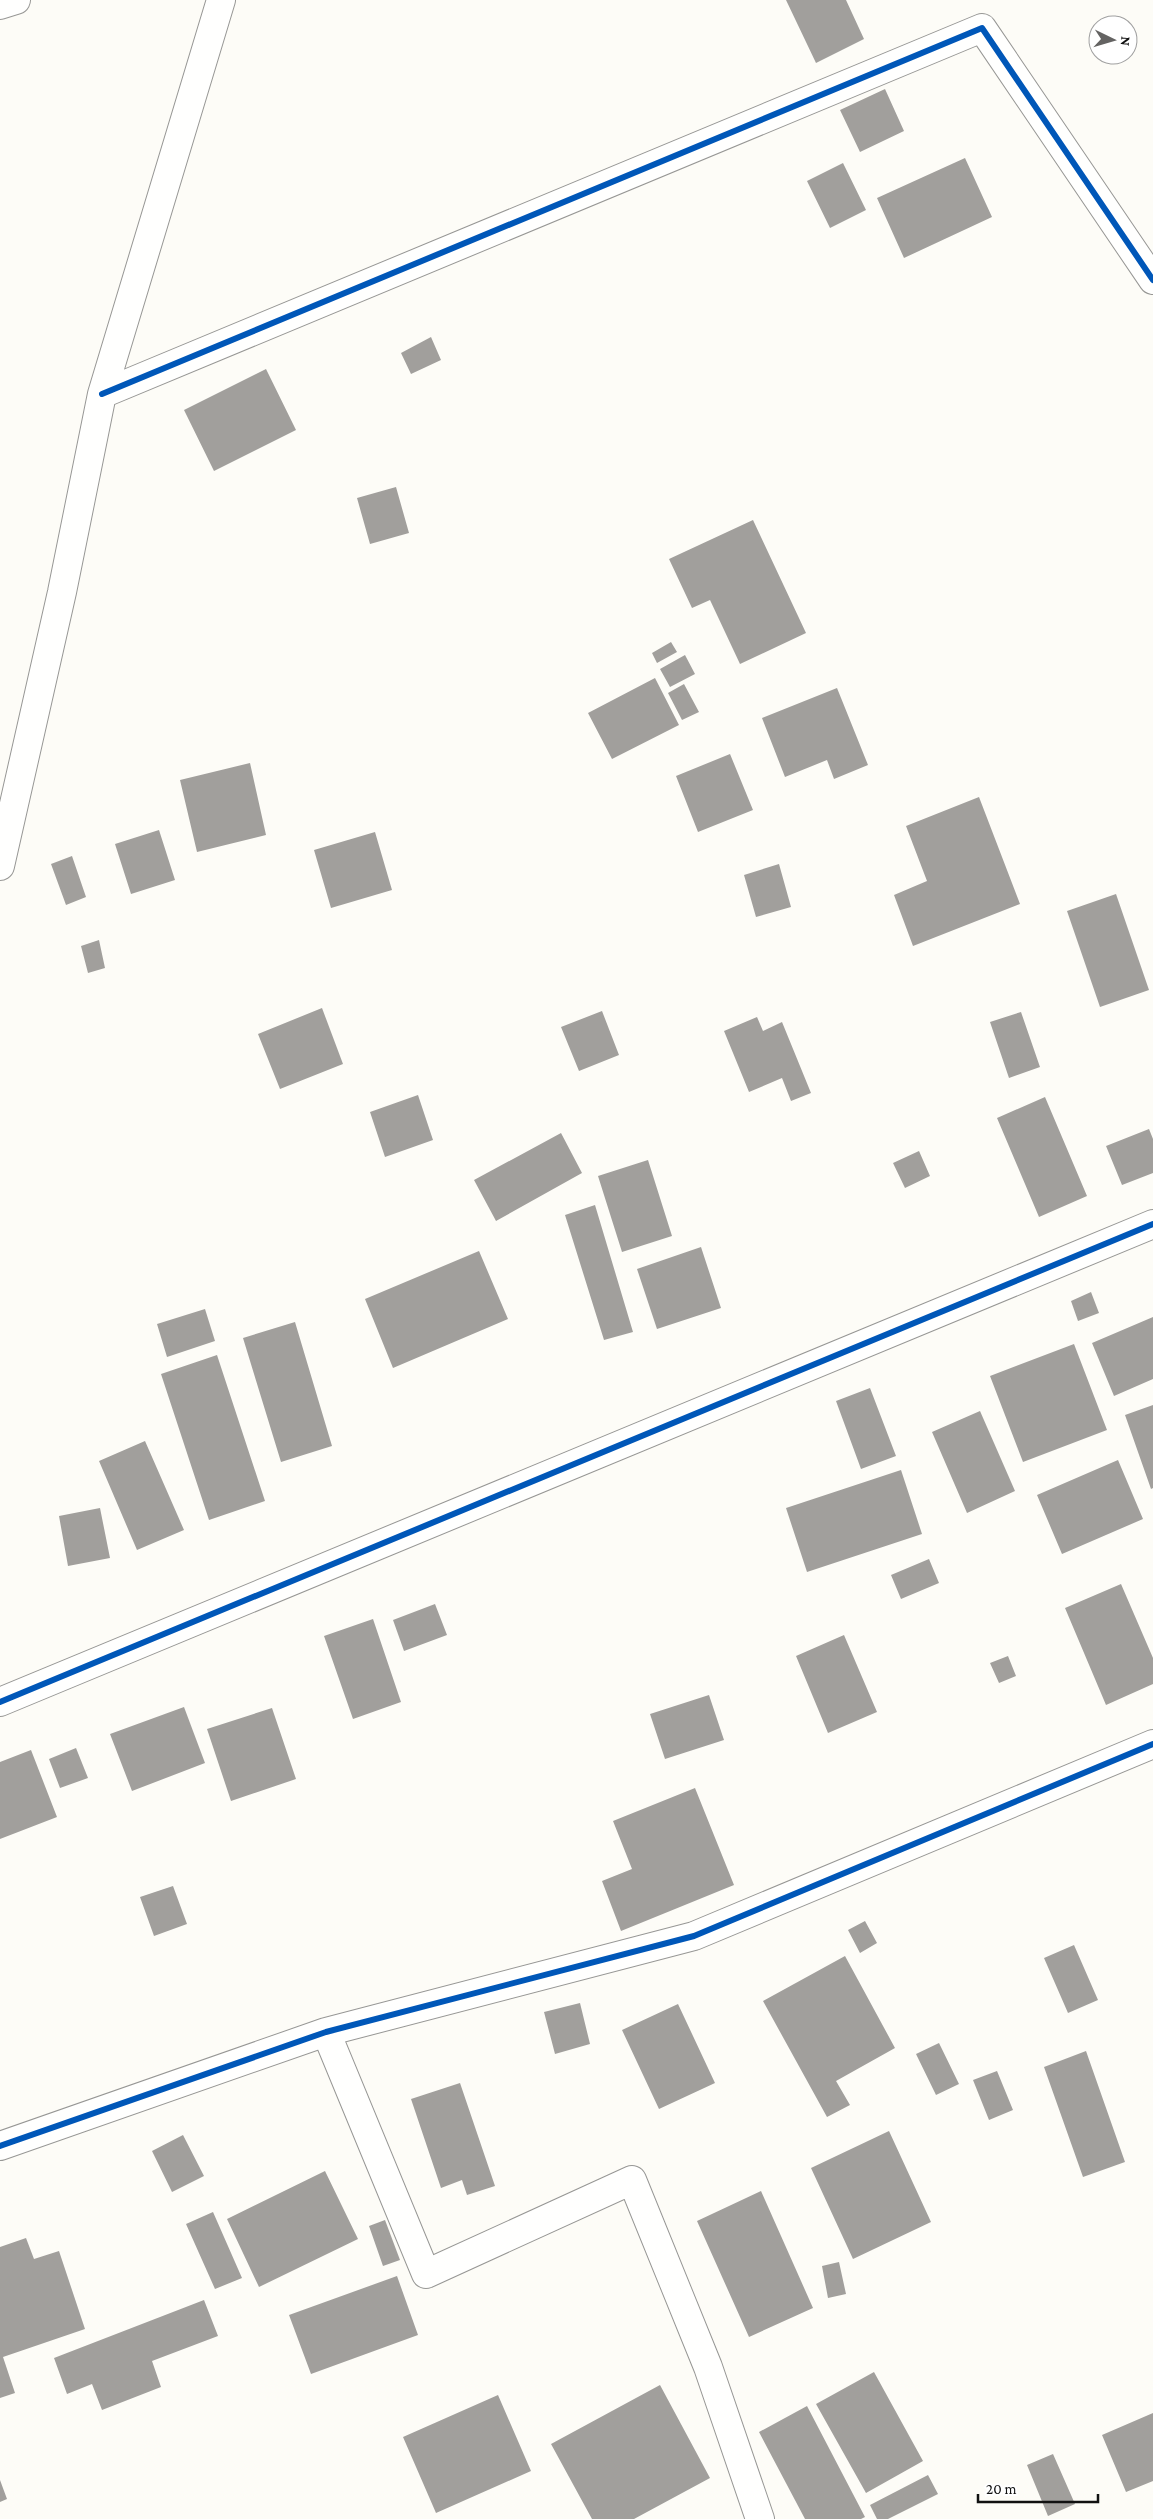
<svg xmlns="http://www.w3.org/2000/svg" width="1153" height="2519" font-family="'Crimson Pro',serif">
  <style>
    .building { fill: #a19f9c }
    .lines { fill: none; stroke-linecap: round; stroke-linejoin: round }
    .minor-casing { stroke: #979795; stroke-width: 30 }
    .minor { stroke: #fffffe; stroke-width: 28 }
    .cycleway-casing { stroke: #fff; stroke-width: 9 }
    .cycleway { stroke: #0057b8; stroke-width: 6 }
  </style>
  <rect width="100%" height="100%" fill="#fdfcf7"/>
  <!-- building -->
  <path class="building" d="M786 0H846L864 39 816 63Z
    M885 89 904 131 860 152 840 110Z
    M965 158 992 217 904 258 877 198Z
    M843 163 866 210 830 228 807 181Z
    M431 337 441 360 411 374 401 353Z
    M266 369 296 430 214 471 184 410Z
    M396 487 409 533 370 544 357 498Z
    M753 520 806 633 740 664 710 600 692 608 669 559Z
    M671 642 677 652 657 663 652 653Z
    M685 655 695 674 670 687 660 669Z
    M655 678 679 725 612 759 588 713Z
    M684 684 699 712 682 720 668 693Z
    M837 688 868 765 834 779 827 760 785 777 762 718Z
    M730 754 753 810 698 832 676 776Z
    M250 763 266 835 197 852 180 780Z
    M979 797 1020 904 913 946 894 895 927 881 906 826Z
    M159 830 175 880 131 894 115 844Z
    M375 832 392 890 331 908 314 850Z
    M72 856 86 897 66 905 51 864Z
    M779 864 791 907 756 917 744 875Z
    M1116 894 1149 990 1100 1007 1067 911Z
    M99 940 105 968 88 973 81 946Z
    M322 1008 343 1064 280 1089 258 1034Z
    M602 1011 619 1055 579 1071 561 1027Z
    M1021 1012 1040 1067 1009 1078 990 1022Z
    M757 1017 763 1031 782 1022 811 1093 791 1101 782 1078 749 1092 724 1031Z
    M418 1095 433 1140 385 1157 370 1112Z
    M1045 1097 1087 1196 1039 1217 997 1118Z
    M1149 1129 1153 1139V1173L1122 1185 1106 1146Z
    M561 1133 582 1173 496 1221 474 1180Z
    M919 1151 930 1176 905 1188 893 1163Z
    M648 1160 672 1236 622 1252 598 1176Z
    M595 1205 633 1332 604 1340 565 1215Z
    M701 1247 721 1308 657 1329 637 1269Z
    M479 1251 508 1319 393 1368 365 1299Z
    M1091 1292 1099 1313 1078 1321 1071 1301Z
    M205 1309 215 1341 167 1357 157 1324Z
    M1153 1317V1379L1114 1396 1092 1343Z
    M295 1322 332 1446 281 1462 243 1338Z
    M1074 1344 1107 1430 1023 1462 990 1376Z
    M217 1355 265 1501 209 1520 161 1374Z
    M870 1388 896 1456 861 1469 836 1401Z
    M1153 1405V1488L1151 1489 1125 1415Z
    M980 1411 1015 1491 967 1513 932 1432Z
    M145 1441 184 1530 137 1550 99 1461Z
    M1118 1460 1143 1519 1062 1554 1037 1495Z
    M901 1470 922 1534 807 1572 786 1508Z
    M100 1508 110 1558 68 1566 59 1516Z
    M929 1559 939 1583 901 1599 891 1575Z
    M1121 1584 1153 1658V1684L1106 1705 1065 1608Z
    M435 1604 447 1635 404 1651 393 1620Z
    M373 1619 401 1702 353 1719 324 1636Z
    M844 1635 877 1712 828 1733 796 1656Z
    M1008 1656 1016 1676 999 1683 990 1663Z
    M709 1695 724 1740 665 1759 650 1714Z
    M184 1707 205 1763 132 1791 110 1734Z
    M272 1708 296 1779 231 1801 207 1729Z
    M76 1748 88 1778 60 1788 49 1759Z
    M31 1750 57 1817 0 1839V1762Z
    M695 1788 734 1885 621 1931 602 1881 632 1869 613 1821Z
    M173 1886 187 1924 154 1936 140 1897Z
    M865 1921 877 1943 860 1953 848 1930Z
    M1074 1945 1098 2000 1068 2013 1044 1958Z
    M845 1956 895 2048 836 2081 850 2105 827 2117 763 2001Z
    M580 2003 590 2044 555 2054 544 2012Z
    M678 2004 715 2083 659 2109 622 2030Z
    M939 2043 959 2084 936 2095 916 2054Z
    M1086 2051 1125 2162 1083 2177 1044 2067Z
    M997 2071 1013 2110 989 2120 973 2080Z
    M460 2083 495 2186 467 2195 462 2180 441 2188 411 2099Z
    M889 2131 931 2222 853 2259 811 2168Z
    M183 2135 204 2176 172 2192 152 2151Z
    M325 2171 358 2239 259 2287 227 2219Z
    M761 2191 813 2308 749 2337 697 2221Z
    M213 2212 242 2278 215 2289 186 2224Z
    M385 2220 400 2260 383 2266 369 2226Z
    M26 2238 34 2259 59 2251 85 2329 3 2357 15 2393 0 2398V2247Z
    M839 2262 846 2294 828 2298 822 2266Z
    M397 2276 418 2335 311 2374 289 2315Z
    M204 2300 218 2336 152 2361 161 2387 102 2410 92 2384 67 2394 54 2358Z
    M874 2372 923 2461 866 2493 816 2404Z
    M660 2385 710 2478 634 2519H592L551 2444Z
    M498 2395 531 2471 436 2513 403 2437Z
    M807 2406 865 2517 861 2519H805L759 2432Z
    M1153 2413V2481L1126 2492 1102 2435Z
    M1053 2454 1075 2504 1048 2516 1027 2465Z
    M928 2475 938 2494 888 2519H877L870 2505Z
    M0 2480 7 2499 0 2502Z"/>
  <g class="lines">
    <!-- minor casing -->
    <g class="minor-casing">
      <path id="minor" d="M0 5 16 0
        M102 394 982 28 1153 280
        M0 866 62 592 102 394 221 0
        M0 1702 1153 1224
        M326 2032 426 2274 632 2180 708 2367 760 2519
        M0 2146 326 2032 694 1936 1153 1744"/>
    </g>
    <!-- minor -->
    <use href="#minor" class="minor"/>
    <!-- cycleway casing -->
    <g class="cycleway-casing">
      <path id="cycleway" d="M102 394 982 28 1153 280
        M0 1702 1153 1224
        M0 2146 326 2032 694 1936 1153 1744"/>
    </g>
    <!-- cycleway -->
    <use href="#cycleway" class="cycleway"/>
  </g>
  <!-- north arrow -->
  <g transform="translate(1113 40) rotate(95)"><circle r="24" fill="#ffffff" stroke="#a0a0a0"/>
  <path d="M0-4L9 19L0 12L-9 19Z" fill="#646362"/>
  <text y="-8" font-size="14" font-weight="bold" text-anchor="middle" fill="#111111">N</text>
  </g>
  <!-- scale -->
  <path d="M978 2494v8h120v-8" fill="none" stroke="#111111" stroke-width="2.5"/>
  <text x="986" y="2494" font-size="15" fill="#111111" stroke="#ffffff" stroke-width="4" paint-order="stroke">20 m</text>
</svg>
